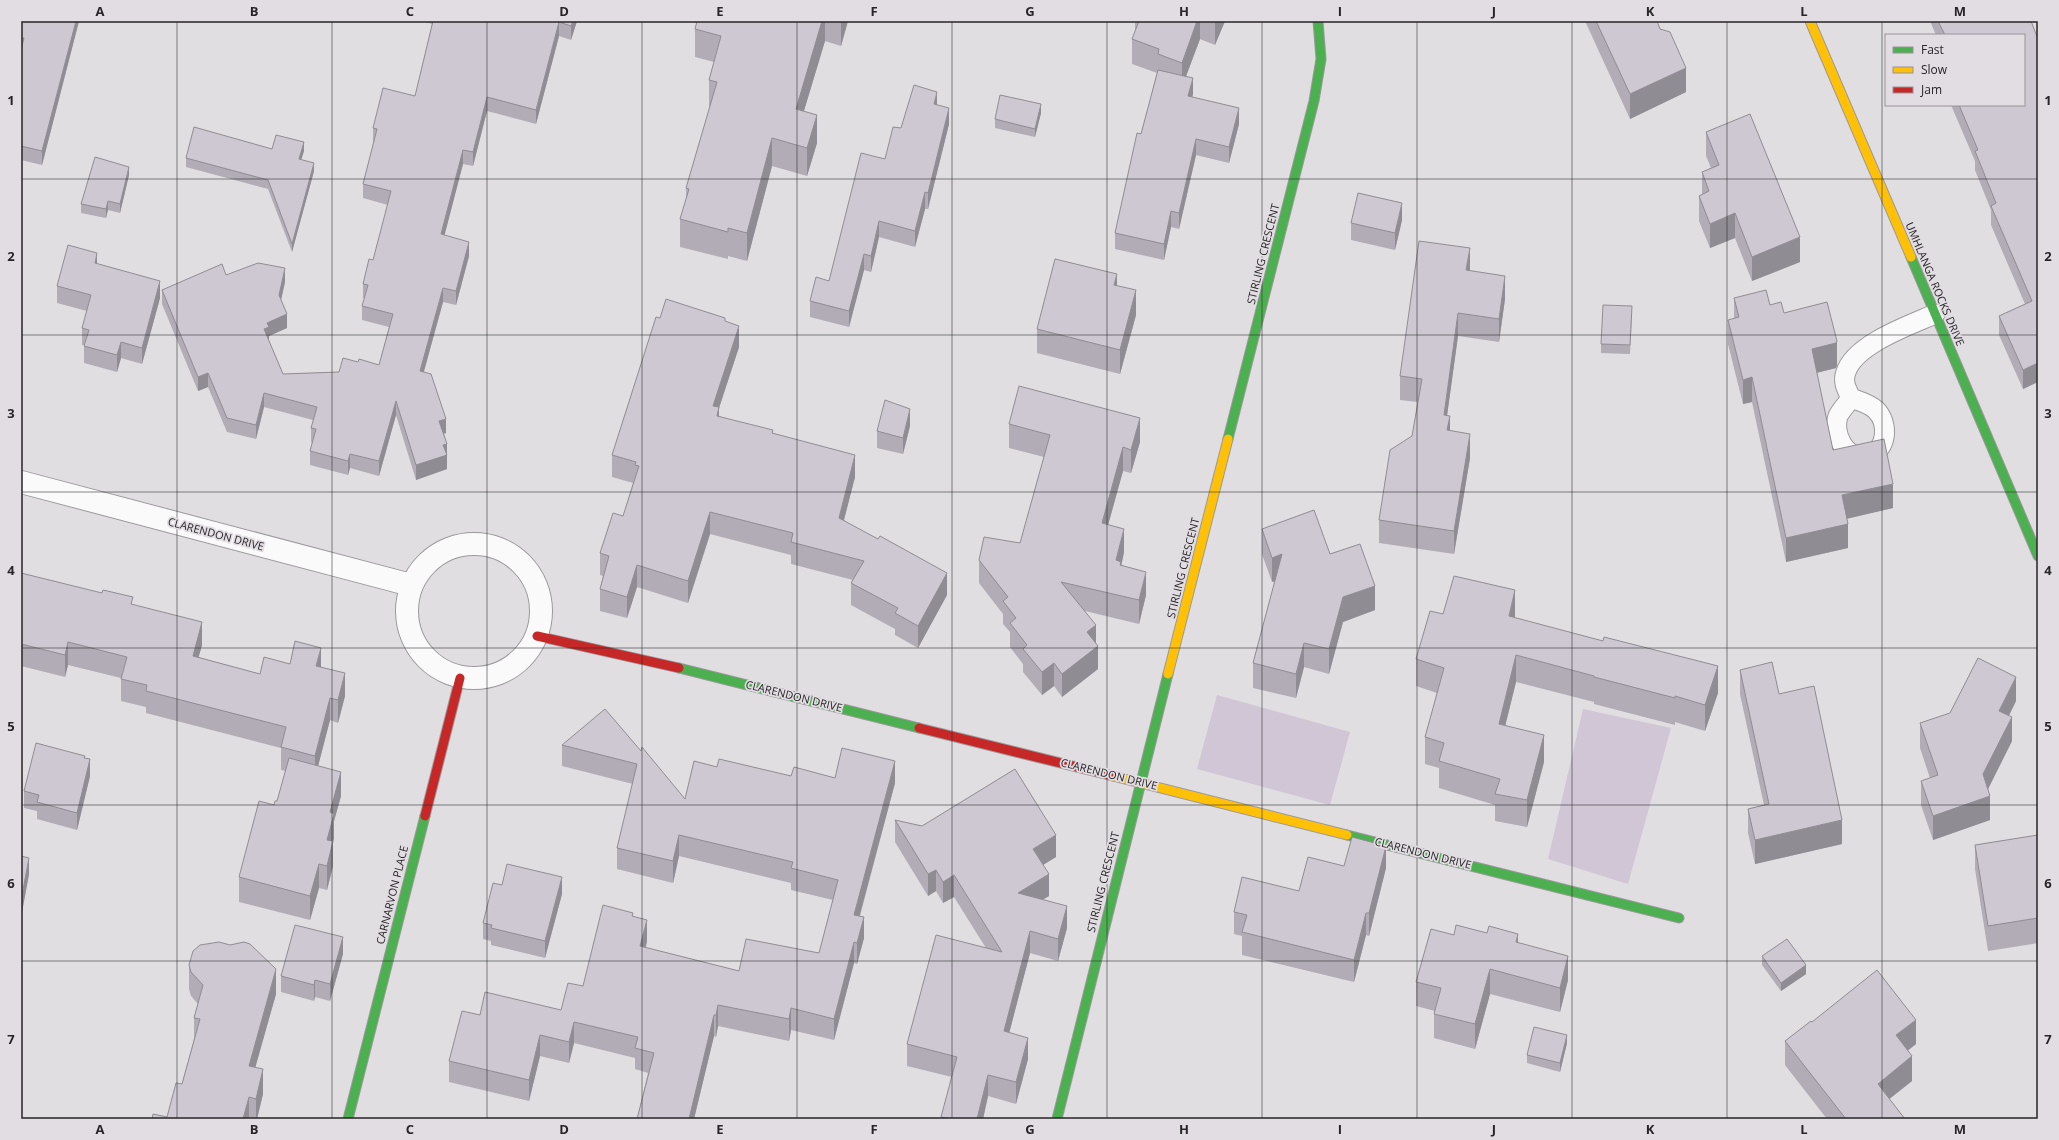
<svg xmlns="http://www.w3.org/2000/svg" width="2059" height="1140" font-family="'Open Sans',sans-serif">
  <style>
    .green { fill: #d1c6d5 }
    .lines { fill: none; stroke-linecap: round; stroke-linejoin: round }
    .lane-casing { stroke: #9b999c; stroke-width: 21 }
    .street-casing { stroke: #9b999c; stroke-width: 24 }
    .fast-casing { stroke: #9b999c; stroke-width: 11 }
    .slow-casing { stroke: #9b999c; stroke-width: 11 }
    .jam-casing { stroke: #9b999c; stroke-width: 11 }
    .lane { stroke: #fafafa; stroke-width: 19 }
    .street { stroke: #fafafa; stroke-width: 22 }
    .fast { stroke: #4caf50; stroke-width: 9 }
    .slow { stroke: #ffc107; stroke-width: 9 }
    .jam { stroke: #c62828; stroke-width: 9 }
    .wall { fill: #b1acb5 }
    .shaded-wall { fill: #908c93 }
    .building { fill: #cec8d2; stroke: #908c93 }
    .grid { fill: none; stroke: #272527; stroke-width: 1; stroke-opacity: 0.55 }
    .labels { text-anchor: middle; stroke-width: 3.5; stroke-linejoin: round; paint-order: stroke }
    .street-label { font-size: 11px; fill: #272527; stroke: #e1dde2 }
    .neatline { fill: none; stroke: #272527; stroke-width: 1.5 }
    .grid-label { font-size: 13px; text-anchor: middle; font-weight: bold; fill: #272527 }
  </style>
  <rect width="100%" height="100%" fill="#e0dee1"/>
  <!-- green -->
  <path class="green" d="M1217 695 1350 732 1330 805 1197 769Z
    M1583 709 1671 728 1628 884 1548 859Z"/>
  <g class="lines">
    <!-- lane casing -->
    <g class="lane-casing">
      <path id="lane" d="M1851 398C1859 401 1870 404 1876 410 1889 423 1888 451 1867 456 1846 461 1832 434 1838 416 1841 410 1847 404 1851 398Z
        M1851 398C1847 390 1842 382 1846 372 1855 344 1910 325 1935 314"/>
    </g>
    <!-- street casing -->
    <g class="street-casing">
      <path id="street" d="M21 482 411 585
        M407 611a67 67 0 1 1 134 0a67 67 0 1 1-134 0Z"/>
    </g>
    <!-- fast casing -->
    <g class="fast-casing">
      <path id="fast" d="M1911 257 2038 556
        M1228 439 1314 101 1321 59 1318 21
        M679 668 919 728
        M1347 835 1679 918
        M348 1119 425 816
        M1057 1119 1168 674"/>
    </g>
    <!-- slow casing -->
    <g class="slow-casing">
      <path id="slow" d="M1810 21 1911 257
        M1168 674 1228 439
        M1113 776 1347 835"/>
    </g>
    <!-- jam casing -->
    <g class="jam-casing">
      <path id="jam" d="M537 636 679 668
        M919 728 1113 776
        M425 816 460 678"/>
    </g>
    <!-- lane -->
    <use href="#lane" class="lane"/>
    <!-- street -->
    <use href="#street" class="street"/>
    <!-- fast -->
    <use href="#fast" class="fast"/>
    <!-- slow -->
    <use href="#slow" class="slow"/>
    <!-- jam -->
    <use href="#jam" class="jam"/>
  </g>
  <!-- wall -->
  <path class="wall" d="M21 21H79L42 165 21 160Z
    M421 21H577L571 40 559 36 536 124 487 111 473 166 463 164 444 235 469 256 456 305 443 302 424 372 446 433 444 434 447 444V469L416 480 396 415 379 476 350 468 348 475 310 465V451L312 442H311V428L313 420 264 407 256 439 227 432 208 387 198 391 162 304V290L226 275 285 282 281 300 287 328 269 336V341L283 374 339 372 358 362 379 365 389 327 362 320V306L365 298H363V284L373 260 388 205 363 198V184L374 143H373V128L415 96 432 24Z
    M697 21H848L841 46 825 41 804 111 817 143 807 176 772 166 747 261 728 256V259L680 247V219L686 201V188L710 108 709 107V80L714 62 695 57V29Z
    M1135 21H1225L1215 45 1200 39 1186 76 1193 94 1192 97 1239 124 1229 163 1196 155 1179 229 1171 227 1164 260 1115 249V233L1157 73 1132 64V39L1135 33Z
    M1585 21H1657L1686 92 1630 119Z
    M1930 21H2031L2038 39V382L2023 389 1999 335V316L2025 304 1991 225V210L1975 170V161L1951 105H2024V35H1936Z
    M937 105 949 124 928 209H925L915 247 879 237 871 272 864 270 849 327 810 317V301L829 281 901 128Z
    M1041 113 1035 137 995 128V119Z
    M1706 132 1800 262 1752 281 1735 238 1710 248 1699 221V196L1702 195V172L1711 168 1706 156Z
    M272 149 304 151 301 159 314 171 292 252 268 189 186 167V158Z
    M129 175 120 213 108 210 106 218 81 213V204Z
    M1402 220 1395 250 1351 240V223Z
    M97 264 160 298 142 364 121 358 117 372 84 363V345H82V328L87 311 57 303V286Z
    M1470 271 1505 299 1499 342 1458 336 1447 415 1450 431 1470 458 1454 554 1379 543V520L1412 436 1418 402 1400 400V376Z
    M1734 298 1770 305 1784 313 1837 365 1836 368 1816 373 1833 450 1893 508 1847 518 1848 548 1786 562 1752 402 1743 404 1728 344V320L1734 319Z
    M1136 315 1120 374 1037 353V329Z
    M1632 315 1630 354 1601 353V344Z
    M660 318 725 321 739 347 719 408V416L773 433 855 477 844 520 947 595 918 648 895 635V629L851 605V583L853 580 791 564V555L710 534 688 603 637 587 627 618 600 611V589L603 576 600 575V553L623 516 633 483 612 477V455Z
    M1009 424 1140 442 1131 473 1123 471 1108 525 1124 552 1121 566 1146 595 1139 624 1085 611 1096 644 1098 669 1062 697 1054 686 1042 695 1023 672V664L1010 647V632L1003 624V614L979 583V560L1020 543 1044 457 1009 448Z
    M910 426 903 454 877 448V431Z
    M1262 529 1330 554 1375 610 1343 622 1329 674 1304 667 1296 698 1253 688V663L1275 581 1272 582 1262 554Z
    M21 573 133 605 202 645 198 657 260 674 290 664 321 667 345 696 338 723 330 720 318 766 341 796 334 821V838L333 842V866L327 890 319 888 310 920 239 902V877L274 805 277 801 286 771 281 770V748L146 713V707L121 701V678L68 665 65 677 21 666Z
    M1443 614 1515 618 1718 693 1705 731 1675 722V725L1594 704V702L1516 682 1505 726 1544 762 1527 827 1495 821V805L1439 788V768L1425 764V737L1437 693 1416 686V659Z
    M1740 670 1779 694 1842 844 1755 864 1748 833V809L1764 805 1740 694Z
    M2016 701 2009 716 2012 741 1988 789 1990 820 1933 840 1921 805V781L1930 778 1920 748V723Z
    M562 745 641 751 685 799 717 767 791 776 835 778 895 783 860 916 864 938 857 964 854 963 834 1040 791 1030 789 1041 718 1026 716 1037 714 1036 694 1119H637L648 1073 635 1069V1058L574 1043 569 1063 540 1056 529 1101 449 1082V1061L480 1015 561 1010 583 986 633 916 647 941 646 948 739 971 819 953 833 900 791 890V883L679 856 673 883 617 869V848L633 784 562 766Z
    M85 758 90 776 77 830 37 819V811L24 808V791Z
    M895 820 1056 857 1043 865 1049 896 1042 899 1067 928 1058 961 1030 953 1009 1033 1028 1059 1016 1104 988 1096 983 1119H941V1117L952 1077 907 1066V1044L986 948 954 897 943 903 936 891 928 896 895 842Z
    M2038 835V943L1988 951 1975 869V845Z
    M21 856 29 874 22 912H21Z
    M1344 866 1386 868 1369 936 1366 935 1354 982 1242 955V936L1234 934V912L1299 891Z
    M502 885 562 894 545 958 491 945V941L483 939V923Z
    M1454 935 1518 943 1568 980 1560 1012 1490 994 1475 1049 1434 1038V1014L1435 1011 1416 1006V982Z
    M343 954 330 1001 315 997 314 1001 281 992V976Z
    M1762 956 1806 974 1781 991 1762 965Z
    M189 965 276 994 255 1067 263 1094 257 1119H152L167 1117 182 1084 194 1039V1018L198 1004 191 996 189 989Z
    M1812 1022 1916 1044 1908 1050 1912 1081 1889 1099 1905 1119H1827L1785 1065V1041Z
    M1567 1043 1560 1072 1527 1063V1055Z"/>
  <!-- shaded-wall -->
  <path class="shaded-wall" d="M76 21H79L42 165V151Z
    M573 21H577L571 40V26Z
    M822 21H825V41L796 137V109Z
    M841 21H848L841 46Z
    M1197 21H1200V39L1182 87V63Z
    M1215 21H1225L1215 45Z
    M559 22V36L536 124V110Z
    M1686 68V92L1630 119V94Z
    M1193 78V94L1188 112V96Z
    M937 92V108L934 104Z
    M487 97V111L473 166V152Z
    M1041 104V113L1035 137V129Z
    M949 108V124L928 209V193Z
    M1239 108V124L1229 163V147Z
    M817 115V143L807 176V148Z
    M772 138V166L747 261V233Z
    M1196 139V155L1179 229V213Z
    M304 142V151L299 167V159Z
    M463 150V164L441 249V234Z
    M314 163V171L292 252V244Z
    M129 167V175L120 213V204Z
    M925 192V209L915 247V231Z
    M108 201V210L106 218V209Z
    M1402 203V220L1395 250V233Z
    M1171 211V227L1164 260V244Z
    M1735 213V238L1710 248V224Z
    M879 221V237L871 272V256Z
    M1800 237V262L1752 281V257Z
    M469 242V256L456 305V291Z
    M1470 248V272L1466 270Z
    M97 253V270L95 263Z
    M864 254V270L849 327V311Z
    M285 268V282L279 309V295Z
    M1117 274V299L1114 285Z
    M1505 276V299L1499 342V319Z
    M160 281V298L142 364V348Z
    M443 288V302L420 385V371Z
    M1136 290V315L1120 374V350Z
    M1458 313V336L1444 438V415Z
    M287 314V328L269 336V341L264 329 267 323Z
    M739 326V347L719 408V429L713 406Z
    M1837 341V365L1836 368 1812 374V349Z
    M121 342V358L117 372V355Z
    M2038 363V382L2023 389V370Z
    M208 373V387L198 391V377Z
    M1752 377V402L1743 404V380Z
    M264 393V407L256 439V425Z
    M396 401V415L379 476V461Z
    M910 409V426L903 454V438Z
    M1450 416V439L1447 430Z
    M1140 418V442L1131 473V450Z
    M446 419V433L439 435V421Z
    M1470 434V458L1454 554V531Z
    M447 444V469L416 480V465L443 445Z
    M1123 447V471L1102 547V523Z
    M350 454V468L348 475V461Z
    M855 455V477L839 539V518Z
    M1893 484V508L1842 520V495Z
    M710 512V534L688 603V581Z
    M1848 524V548L1786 562V538Z
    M1124 529V552L1121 567 1116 560Z
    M1282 554V579L1272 582V558Z
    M637 565V587L627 618V597Z
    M1146 572V595L1139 624V600Z
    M947 573V595L918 648V626Z
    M1375 586V610L1343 622 1329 674V649L1343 597Z
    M1515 590V617L1509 643V616Z
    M202 622V645L193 678V656Z
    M1096 625V647L1098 646V669L1062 697V674L1087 632Z
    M68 642V665L65 677V655Z
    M1304 643V667L1296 698V674Z
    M321 648V671L316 666Z
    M1516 655V682L1499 751V724Z
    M1054 663V686L1042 695V672Z
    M1718 666V693L1705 731V705Z
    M345 673V696L338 723V700Z
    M2016 677V701L1999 735V711Z
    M330 698V720L315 778V756Z
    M2012 717V741L1983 799 1990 796V820L1933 840V816L1983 774Z
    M1544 735V762L1527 827V800Z
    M90 759V776L77 830V813Z
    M895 761V783L854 936V915Z
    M341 772V796L334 821V838L333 842V866L327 890V840L330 812Z
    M1842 820V844L1755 864V840Z
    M679 835V856L673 883V861Z
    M1056 835V857L1033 871V849Z
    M1386 846V868L1369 936V913Z
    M29 858V874L22 912V895Z
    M319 864V888L310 920V896Z
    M936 870V891L928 896V874Z
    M1049 874V896L1018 915V893Z
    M954 875V897L943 903V882Z
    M562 877V894L545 958V941Z
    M1067 906V928L1058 961V939Z
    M1366 913V935L1354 982V960Z
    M864 917V938L857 964V943Z
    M647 920V941L640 968V946Z
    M1030 931V953L1004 1053V1031Z
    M1518 934V958L1516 942Z
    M343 937V954L330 1001V984Z
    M854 942V963L834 1040V1019Z
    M1568 956V980L1560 1012V988Z
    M1806 965V974L1781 991V983Z
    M276 969V994L249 1090V1066Z
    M1490 969V994L1475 1049V1024Z
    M315 980V997L314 1001V985Z
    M718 1005V1026L716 1037V1015Z
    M791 1008V1030L789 1041V1019Z
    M714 1015V1036L694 1119H689Z
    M1916 1020V1044L1896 1060V1035Z
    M574 1022V1043L569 1063V1042Z
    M540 1035V1056L529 1101V1080Z
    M1567 1035V1043L1560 1072V1063Z
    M1028 1038V1059L1016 1104V1082Z
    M1912 1056V1081L1878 1108V1084Z
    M263 1069V1094L257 1119H256V1099Z
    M988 1075V1096L983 1119H977Z
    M249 1097V1119H243Z"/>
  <!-- building -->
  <path class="building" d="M21 21H76L42 151 21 146V50L24 38H21Z
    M433 21H573L571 26 559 22 536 110 487 97 473 152 463 150 441 234 469 242 456 291 443 288 420 371 431 374 446 419 439 421 447 444 443 445 447 455 416 465 396 401 379 461 350 454 348 461 310 451 316 429 311 428 317 407 264 393 256 425 227 418 208 373 198 377 162 290 222 264 226 275 258 263 285 268 279 295 287 314 267 323 269 327 264 329 283 374 339 372 343 358 358 362 359 359 379 365 393 314 362 306 368 285 363 284 369 259 373 260 391 191 363 184 377 129 373 128 383 88 415 96Z
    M697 21H822L796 109 817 115 807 148 772 138 747 233 728 228V232L680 219 689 189 686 188 717 82 709 80 721 36 695 29Z
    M1139 21H1197L1182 63 1158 54 1159 49 1132 39Z
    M1596 21H1657L1660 29 1670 32 1686 68 1630 94Z
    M1938 21H2031L2038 39V363L2023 370 1999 316 2032 301 1991 206 1996 203 1975 151 1978 150 1959 105H2024V35H1945Z
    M1158 70 1193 78 1188 96 1239 108 1229 147 1196 139 1179 213 1171 211 1164 244 1115 233 1137 133 1141 134Z
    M914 85 937 92 934 104 949 108 928 193 925 192 915 231 879 221 871 256 864 254 849 311 810 301 816 277 829 281 861 153 885 159 893 127 901 128Z
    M1000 95 1041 104 1035 129 995 119Z
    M1750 114 1800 237 1752 257 1735 213 1710 224 1699 196 1709 191 1702 172 1719 165 1706 132Z
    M194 127 272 149 276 135 304 142 299 159 314 163 292 244 268 180 186 158Z
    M95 157 129 167 120 204 108 201 106 209 81 204Z
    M1358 193 1402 203 1395 233 1351 223Z
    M1419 241 1470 248 1466 270 1505 276 1499 319 1458 313 1444 415 1450 416 1447 430 1470 434 1454 531 1379 520 1390 450 1412 436 1422 379 1400 376Z
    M68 245 97 253 95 263 160 281 142 348 121 342 117 355 84 346 89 330 82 328 91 295 57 286Z
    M1055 259 1117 274 1114 285 1136 290 1120 350 1037 329Z
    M1766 290 1770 305 1781 302 1784 313 1827 302 1837 341 1836 343 1812 349 1833 450 1884 439 1893 484 1842 495 1848 524 1786 538 1752 377 1743 380 1728 320 1739 317 1734 298Z
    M666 299 725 318V321L739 326 713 406 719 407 717 416 773 430 772 433 855 455 839 518 878 539 880 536 947 573 918 626 895 613 898 608 851 583 864 561 791 542 793 533 710 512 688 581 637 565 627 597 600 589 609 556 600 553 613 513 623 516 639 466 635 465 636 462 612 455 656 317 660 318Z
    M1603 305 1632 306 1630 345 1601 344Z
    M1019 386 1140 418 1131 450 1123 447 1102 523 1124 529 1116 560 1121 562 1120 565 1146 572 1139 600 1061 582 1096 625 1087 632 1098 646 1062 674 1054 663 1042 672 1023 649 1027 645 1010 623 1016 618 1003 601 1008 597 979 560 984 537 1020 543 1050 435 1009 424Z
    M885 400 910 409 903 438 877 431Z
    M1314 510 1330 554 1360 544 1375 586 1343 597 1329 649 1304 643 1296 674 1253 663 1282 554 1272 558 1262 529Z
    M21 573 102 593 103 590 133 597 131 604 202 622 193 656 260 674 264 657 290 664 295 641 321 648 316 666 345 673 338 700 330 698 315 756 281 747 286 727 146 691 147 685 121 679 127 657 68 642 65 655 21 644Z
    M1454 576 1515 590 1509 616 1603 641 1604 637 1718 666 1705 705 1675 696V698L1594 677V676L1516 655 1499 724 1544 735 1527 800 1495 794 1500 779 1439 761 1444 743 1425 737 1444 668 1416 659 1430 611 1443 614Z
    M1978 658 2016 677 1999 711 2012 717 1983 774 1990 796 1933 816 1921 781 1938 775 1920 723 1950 713Z
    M1772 662 1779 694 1814 686 1842 820 1755 840 1748 809 1769 804 1740 670Z
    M605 709 641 751 642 747 685 799 694 761 717 767 719 759 791 776 794 767 835 778 842 748 895 761 854 915 864 917 857 943 854 942 834 1019 791 1008 789 1019 718 1005 716 1015H714L689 1119H637L654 1053 635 1048 638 1037 574 1022 569 1042 540 1035 529 1080 449 1061 462 1011 480 1015 485 992 561 1010 568 983 583 986 603 905 633 913 632 916 647 920 640 946 739 971 746 939 819 953 838 880 791 868 793 862 679 835 673 861 617 848 637 764 562 745Z
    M36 743 85 756 84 758 90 759 77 813 37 802 39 795 24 791Z
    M289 758 341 772 330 812 334 814 327 840 333 841 327 866 319 864 310 896 239 877 259 801 274 805 275 801H277Z
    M1015 769 1056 835 1033 849 1049 874 1018 893 1067 906 1058 939 1030 931 1004 1031 1028 1038 1016 1082 988 1075 977 1119H951L941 1117 957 1057 907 1044 936 935 1002 952 954 875 943 882 936 870 928 874 895 820 922 826Z
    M2038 835V918L1988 926 1975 845Z
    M1352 837 1386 846 1369 913H1366L1354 960 1242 932 1247 915 1234 912 1242 877 1299 891 1308 857 1344 866Z
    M21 856 29 858 22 895H21Z
    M507 864 562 877 545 941 491 928 492 925 483 923 493 883 502 885Z
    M295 925 343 937 330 984 315 980 314 985 281 976Z
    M1456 925 1487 933 1489 926 1518 934 1516 942 1568 956 1560 988 1490 969 1475 1024 1434 1014 1441 988 1416 982 1431 929 1454 935Z
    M1787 939 1806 965 1781 983 1762 956Z
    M219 942 230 945 244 942 250 944 276 969 249 1066 263 1069 256 1099 249 1097 243 1119H152L153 1114 167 1117 176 1083 182 1084 200 1019 194 1018 203 985 191 972 189 965 193 951 200 945Z
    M1877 970 1916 1020 1896 1035 1912 1056 1878 1084 1905 1119H1846L1785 1041 1811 1021 1812 1022Z
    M1534 1027 1567 1035 1560 1063 1527 1055Z"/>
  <!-- grid -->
  <path class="grid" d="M177 21V1119M332 21V1119M487 21V1119M642 21V1119M797 21V1119M952 21V1119M1107 21V1119M1262 21V1119M1417 21V1119M1572 21V1119M1727 21V1119M1882 21V1119M21 179H2038M21 335H2038M21 492H2038M21 648H2038M21 805H2038M21 961H2038"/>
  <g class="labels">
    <!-- street labels -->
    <g class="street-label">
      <text transform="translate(1263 254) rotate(-76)" y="4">STIRLING CRESCENT</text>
      <text transform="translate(1935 284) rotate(67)" y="4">UMHLANGA ROCKS DRIVE</text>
      <text transform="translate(216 534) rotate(15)" y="4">CLARENDON DRIVE</text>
      <text transform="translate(1183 568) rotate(-76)" y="4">STIRLING CRESCENT</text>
      <text transform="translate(794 696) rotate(14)" y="4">CLARENDON DRIVE</text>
      <text transform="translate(1109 774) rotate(14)" y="4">CLARENDON DRIVE</text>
      <text transform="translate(1423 853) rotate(14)" y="4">CLARENDON DRIVE</text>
      <text transform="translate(1103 882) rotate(-76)" y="4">STIRLING CRESCENT</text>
      <text transform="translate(392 895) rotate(-76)" y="4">CARNARVON PLACE</text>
    </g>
  </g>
  <!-- border -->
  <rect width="2059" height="1140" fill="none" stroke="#e1dde2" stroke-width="44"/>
  <!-- legend -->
  <rect x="1885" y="34" width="140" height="72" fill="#e1dde2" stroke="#979397"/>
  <rect x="1893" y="47" width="20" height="6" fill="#4caf50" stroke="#979397"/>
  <text x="1921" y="54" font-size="12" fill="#272527">Fast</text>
  <rect x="1893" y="67" width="20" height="6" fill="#ffc107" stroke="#979397"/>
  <text x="1921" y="74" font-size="12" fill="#272527">Slow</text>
  <rect x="1893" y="87" width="20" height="6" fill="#c62828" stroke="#979397"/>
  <text x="1921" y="94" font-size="12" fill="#272527">Jam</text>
  <rect x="22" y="22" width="2015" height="1096" class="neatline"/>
  <g class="grid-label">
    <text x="100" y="16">A</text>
    <text x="254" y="16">B</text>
    <text x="410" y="16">C</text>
    <text x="564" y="16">D</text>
    <text x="720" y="16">E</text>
    <text x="874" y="16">F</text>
    <text x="1030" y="16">G</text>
    <text x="1184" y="16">H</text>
    <text x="1340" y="16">I</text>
    <text x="1494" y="16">J</text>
    <text x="1650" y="16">K</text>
    <text x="1804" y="16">L</text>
    <text x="1960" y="16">M</text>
    <text x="11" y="105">1</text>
    <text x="2048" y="105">1</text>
    <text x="11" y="261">2</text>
    <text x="2048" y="261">2</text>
    <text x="11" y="418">3</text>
    <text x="2048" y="418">3</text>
    <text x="11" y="575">4</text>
    <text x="2048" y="575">4</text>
    <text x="11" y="731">5</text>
    <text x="2048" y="731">5</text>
    <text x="11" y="888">6</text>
    <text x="2048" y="888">6</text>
    <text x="11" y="1044">7</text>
    <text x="2048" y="1044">7</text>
    <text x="100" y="1134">A</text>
    <text x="254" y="1134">B</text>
    <text x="410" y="1134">C</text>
    <text x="564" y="1134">D</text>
    <text x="720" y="1134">E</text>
    <text x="874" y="1134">F</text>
    <text x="1030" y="1134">G</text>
    <text x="1184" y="1134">H</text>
    <text x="1340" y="1134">I</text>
    <text x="1494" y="1134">J</text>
    <text x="1650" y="1134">K</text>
    <text x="1804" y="1134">L</text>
    <text x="1960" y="1134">M</text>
  </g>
</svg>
